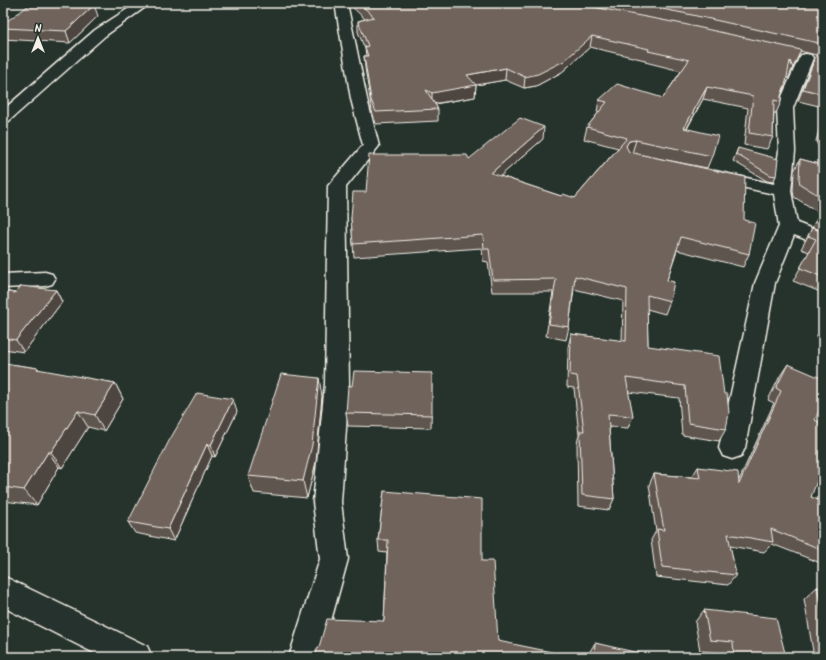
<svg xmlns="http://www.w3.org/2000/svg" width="826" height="660" font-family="Kalam,sans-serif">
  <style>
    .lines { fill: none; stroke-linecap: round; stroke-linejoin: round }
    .minor-casing { stroke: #f4f1e8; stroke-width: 3 }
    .minor { fill: #26332d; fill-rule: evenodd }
    .wall { fill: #5f554f; stroke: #f4f1e8 }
    .shaded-wall { fill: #4e4540; stroke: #f4f1e8 }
    .building { fill: #6f635c; stroke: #f4f1e8 }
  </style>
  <rect width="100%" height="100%" fill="#26332d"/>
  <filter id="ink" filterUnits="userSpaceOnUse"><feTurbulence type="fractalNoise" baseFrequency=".025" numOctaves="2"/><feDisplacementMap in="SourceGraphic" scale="8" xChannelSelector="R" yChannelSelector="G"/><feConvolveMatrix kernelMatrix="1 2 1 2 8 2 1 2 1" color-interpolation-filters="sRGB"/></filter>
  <g filter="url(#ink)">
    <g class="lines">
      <!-- minor casing -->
      <g class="minor-casing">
        <path id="minor" d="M137 3H151L105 36 9 121 3 123V110L95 30Z
          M335 3H347L367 99 379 146 346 187 349 384 341 502 348 559 321 657H289L320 559 313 502 325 384 328 186 363 145 351 99Z
          M806 54 811 55 813 58 793 108 795 151 791 191 797 223 823 233V246L794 235 775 283 745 448 741 456 732 459 723 456 719 448 755 283 779 226 774 194 709 180 706 176 709 172 715 171 774 184 779 151 777 108 799 58 801 55Z
          M45 272 52 274 55 279 52 284 45 286 3 288V274Z
          M3 576 147 646 152 657H102L3 607Z"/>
      </g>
      <!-- minor -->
      <use href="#minor" class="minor"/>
    </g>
    <!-- wall -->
    <path class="wall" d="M348 3H823V107L798 101 816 55 800 51 788 79 787 78 781 96V102L776 113H774L773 137 767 149 744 145 748 108 703 99 687 129 712 156 707 168 631 153 744 220 749 254 743 267 677 250 667 280 670 301 665 314 647 309 648 346 726 429 719 441 682 435 679 398 628 392 633 416 628 428 609 427 614 499 609 510 578 506 577 443 579 435 574 388 567 387 568 347 571 334 622 341 623 301 574 289 569 327 566 340 546 336 553 292H492L488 262 483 261 482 248 354 257 351 218 366 192 469 159 543 139 500 176 561 196 575 198 618 148 584 139 587 127 599 112H597L599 100 663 98 681 71 645 62V60L590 47 562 72 536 86 524 88 505 80 476 85 475 97 435 104 438 109V121L376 124 372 111 365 68 364 56H366L365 49 358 32V21L365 19Z
      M64 4 98 16 70 43 3 39V24Z
      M823 116V158L816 141Z
      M738 148 776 176 773 182 767 181 733 161Z
      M800 159 823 165V232L812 227 820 213 794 197 793 191 794 171Z
      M812 228 823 232V293L793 281 809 252 801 249Z
      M56 290 62 302 24 352 3 349V291L15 293Z
      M823 326V340L816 337Z
      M3 363 38 368 39 370 115 383 123 399 104 431 88 427 62 468 59 467 37 505 3 501Z
      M788 364 815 420 811 497 823 502V564L772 544 764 552 730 546 736 575 728 585 656 577 651 540 656 531 649 485 654 474 692 477 698 467 739 480 774 403 768 400 780 376Z
      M432 373 431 428 348 426 346 413 352 386Z
      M322 396 316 462 307 498 254 493 248 476Z
      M237 412 215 457 212 456 174 541 135 533 128 522Z
      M384 491 482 561 498 641 384 621 387 553 379 552 378 540Z
      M817 587 823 588V657H814L804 599Z
      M704 610 786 657H722V653L700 651 695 622Z
      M595 643 643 657H588L589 653Z"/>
    <!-- shaded-wall -->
    <path class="shaded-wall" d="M94 5 98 16 70 43 66 31Z
      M592 36 590 47 562 72 536 86 524 88 525 77Z
      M506 68 505 80 476 85 475 97 432 104V93L467 75Z
      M707 87 703 99 680 140 684 128Z
      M544 127 543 139 490 185 491 173Z
      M636 140 632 153 626 154V146L629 141Z
      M56 290 62 302 24 352 16 340Z
      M319 378 322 396 316 462 307 498 303 481Z
      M115 383 123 399 104 431 95 415Z
      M233 399 237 412 215 457 211 445Z
      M78 411 88 427 62 468 51 452Z
      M207 444 212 456 174 541 168 529Z
      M48 452 59 467 37 505 24 490Z"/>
    <!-- building -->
    <path class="building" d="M32 3H53L64 4 66 3H79L94 5 66 31 3 28V24Z
      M359 3H572L683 24 801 50 793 68 790 61 786 82 781 96V102L774 100 773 137 749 133 753 96 707 87 684 128 718 136 712 156 636 140 629 141 626 146 629 152 745 177 744 220 755 223 749 254 681 237 667 280 674 282 670 301 647 295 648 346 719 356 724 394H727L729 413 726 429 688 423 685 386 626 378 633 416 608 414 614 499 582 495 580 431H584L577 376 570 375 571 334 626 341 627 289 575 276 569 327 549 324 556 279 493 280 489 249H484L483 235 353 244 351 218 353 192H366L369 155H467L469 159 520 118 544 127 491 173 561 196 563 194 575 198 627 138 587 127 607 102 599 100 617 84 663 98 689 60 648 51 649 49 592 36 564 61 538 74 525 77 506 68 467 75 476 85 432 93 426 90 438 109 376 112 371 100 364 56H368L365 47 368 46 358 21 374 17Z
      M630 3H823V44L683 13Z
      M817 53 823 55V94L803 89Z
      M823 124V132L821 129Z
      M738 148 778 159 776 176 770 175 736 154Z
      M800 159 823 165V198L800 184 799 179Z
      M823 207V216L819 215Z
      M812 228 823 232V277L800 268 816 239 808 236Z
      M21 286 56 290 16 340 3 338V291L15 293Z
      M3 363 38 368 37 369 115 383 95 415 78 411 51 452H48L24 490 3 487Z
      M788 364 823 379V401L815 420 823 424V465L811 497 823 502V550L771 529 773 542 728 534 736 575 662 567 657 529 664 530 654 474 700 478 698 467 738 472 739 484 781 391 776 388Z
      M354 371 432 373V415L346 413 348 386H352Z
      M281 374 319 378 312 445 303 481 248 476Z
      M197 393 233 399 211 445 207 444 168 529 128 522 169 441Z
      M384 491 482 499V561H493L498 641 576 657H316L317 648 319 647 327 619 384 621 388 540H378Z
      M817 587 823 588V617Z
      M704 610 776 618 786 657H734L733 642 710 640Z
      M595 643 643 654V657H594Z"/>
  </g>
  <!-- margin -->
  <rect width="826" height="660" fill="none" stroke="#26332d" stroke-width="16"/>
  <rect x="8" y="8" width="810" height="644" fill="none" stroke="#f4f1e8" stroke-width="1.5" filter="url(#ink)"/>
  <!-- north arrow -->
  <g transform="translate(38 38)" stroke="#26332d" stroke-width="3" paint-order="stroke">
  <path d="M0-3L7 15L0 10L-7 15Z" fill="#f4f1e8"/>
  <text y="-6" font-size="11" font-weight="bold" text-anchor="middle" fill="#f4f1e8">N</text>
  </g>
</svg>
